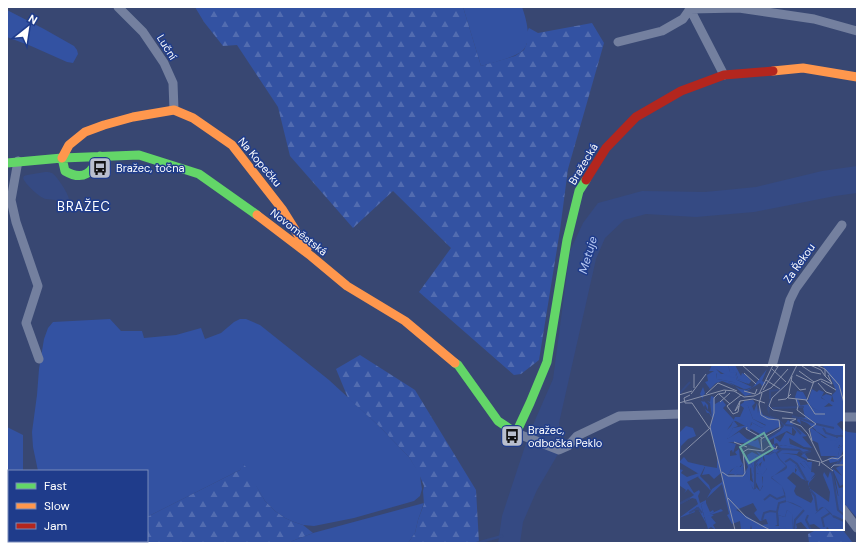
<svg xmlns="http://www.w3.org/2000/svg" width="864" height="550" font-family="'DM Sans',sans-serif">
  <style>
    .green { fill: #3352a2 }
    .forest { fill: url(#forest-firs) }
    .water { fill: #354a83 }
    .lines { fill: none; stroke-linecap: round; stroke-linejoin: round }
    .stream { stroke: #354a83; stroke-width: 2.5 }
    .street { stroke: #74809f; stroke-width: 9 }
    .fast { stroke: #63d668; stroke-width: 9 }
    .slow { stroke: #ff974d; stroke-width: 9 }
    .jam { stroke: #b3261e; stroke-width: 9 }
    .labels { text-anchor: middle; stroke-width: 3; stroke-linejoin: round; paint-order: stroke }
    .street-label { font-size: 11px; fill: #fff; stroke: #1f3c8b }
    .poi-label { font-size: 11px; fill: #fff; stroke: #1f3c8b; text-anchor: start }
    .water-label { font-size: 12px; font-style: italic; fill: #b7c8f3; stroke: #1f3c8b }
    .quarter-label { font-size: 13px; letter-spacing: 1px; fill: #fff; stroke: #1f3c8b }
    .inset-river { fill: none; stroke: #354a83; stroke-width: 2 }
    .inset-road { fill: none; stroke: #8891aa; stroke-width: 1 }
    .view { fill: #63a6a1; fill-opacity: 0.15; stroke: #63a6a1; stroke-width: 2 }
    .inset-edge { fill: none; stroke: #fff; stroke-width: 2 }
  </style>
  <defs>
    <pattern id="forest-firs" width="22" height="20" patternUnits="userSpaceOnUse"><rect width="22" height="20" fill="#3352a2"/><path d="M5 1l3.5 6h-7zM16 11l3.5 6h-7z" fill="#526cb0"/></pattern>
  </defs>
  <rect width="100%" height="100%" fill="#384772"/>
  <!-- green -->
  <path class="green" d="M463 7H522C526 18 532 39 524 49 518 57 491 63 481 66Z
    M7 10 44 29 74 46 77 50 78 54 73 63 67 62 31 46 7 37Z
    M110 319 121 331H142L144 338 176 335 201 328 205 339 221 333 234 322 240 319H246L260 325 329 380 378 425 409 457 420 474 421 483 422 489 420 496 414 501 354 518 314 526 303 525 294 522 285 518 275 511 265 501 243 464 240 470 147 517V471H38L33 447 32 432 37 395 39 369 44 339 48 328 53 322Z
    M7 427 23 435V471H9V541H30L31 543H7Z
    M843 430 848 432 857 433V518L843 502Z
    M424 503 418 520 415 533 408 543H287L313 533Z"/>
  <!-- forest -->
  <path class="forest" d="M195 7H463L481 66 515 56 524 50 527 43V32L529 28 538 33 592 23 604 43 568 169 560 230 539 360 521 374 514 375 419 292 451 248 393 191 353 228 290 156 278 107 237 45 223 46 204 22Z
    M360 355 415 390 476 490 479 543H408L415 533 418 520 424 504 423 491 424 486 419 474 409 457 378 425 348 398 336 369Z
    M242 463 250 471 257 487 265 501 275 511 285 518 294 522 303 525 313 533 287 543H108L110 541H147V517L240 470Z
    M818 529H842L853 543H809L808 534Z"/>
  <!-- water -->
  <path class="water" d="M857 166V193L835 196 754 212 696 217 646 214 624 220 605 238 596 259 559 423V450L558 454 537 490 523 522 520 543H498L502 516 529 434 553 379 570 251 583 223 598 203 642 191 705 192 756 187 822 171Z
    M45 172C49 172 49 172 52 173 57 176 68 193 69 199L65 201C59 200 52 200 46 199 40 198 25 184 23 178L24 176 27 175Z"/>
  <g class="lines">
    <!-- stream -->
    <path class="stream" d="M477 543 502 536"/>
    <!-- street -->
    <path class="street" d="M118 7 143 32 164 63 173 83 174 110
      M689 7 724 75
      M618 42 662 31 683 19 690 9 739 8 814 19 857 31
      M18 161 11 200 16 222 38 286 26 323 39 359
      M772 366 790 300 796 288 842 225
      M843 417H857
      M516 433 559 450 568 446 577 436 619 416 680 414
      M843 509 857 528"/>
    <!-- fast -->
    <path class="fast" d="M62 158 65 171C84 182 92 172 100 156
      M7 163 62 158 139 155 199 174 257 215
      M455 363 458 365 498 421 516 433 530 403 547 362 567 240 579 191 586 180"/>
    <!-- slow -->
    <path class="slow" d="M773 71 803 68 857 77
      M62 158 69 145 85 132 104 125 133 117 174 110 193 118 232 145 282 209 307 249
      M257 215 311 256 347 286 405 321 455 363"/>
    <!-- jam -->
    <path class="jam" d="M586 180 606 148 636 117 681 91 724 75 773 71"/>
  </g>
  <!-- icons -->
  <defs>
    <g id="bus-square" transform="scale(1.15)"><rect x="-9" y="-9" width="18" height="18" rx="4" fill="#b9bfce" stroke="#1f3c8b"/><path d="M-5-6H5V4H4V6H2V4H-2V6H-4V4H-5ZM-3.5-4V0h7V-4ZM-3.5 1.2v1.5H-2V1.2ZM2 1.2v1.5H3.5V1.2Z" fill="#111"/></g>
  </defs>
  <g fill-rule="evenodd">
    <use href="#bus-square" x="100" y="168"/>
    <use href="#bus-square" x="512" y="436"/>
  </g>
  <g class="labels">
    <!-- street labels -->
    <g class="street-label">
      <text transform="translate(167 47) rotate(58)" y="4">Luční</text>
      <text transform="translate(260 162) rotate(50)" y="4">Na Kopečku</text>
      <text transform="translate(583 164) rotate(-59)" y="4">Bražecká</text>
      <text transform="translate(299 232) rotate(38)" y="4">Novoměstská</text>
      <text transform="translate(799 263) rotate(-55)" y="4">Za Řekou</text>
    </g>
    <!-- poi labels -->
    <g class="poi-label">
      <text x="116" y="172">Bražec, točna</text>
      <text x="528" y="434">Bražec,<tspan x="528" dy="13">odbočka Peklo</tspan></text>
    </g>
    <!-- water labels -->
    <g class="water-label">
      <text transform="translate(588 255) rotate(-74)" y="4">Metuje</text>
    </g>
    <!-- quarter labels -->
    <g class="quarter-label">
      <text x="84" y="211">BRAŽEC</text>
    </g>
  </g>
  <!-- overview -->
  <g transform="translate(679 365)">
    <rect width="165" height="165" fill="#384772"/>
    <path d="M49 0H56L62 11 63 8 67 10 72 16 70 19 59 14 57 7 56 8 58 15 73 22 67 24 54 17 38 14 37 4 42 9H48L51 7ZM133 24 138 27 140 25 145 27 142 33 151 37 145 42V49L134 43 126 35 119 34 122 42 120 41 116 32 118 26 124 27 129 36ZM65 37 69 41 74 54 87 61 83 63 72 57 71 67 65 62 49 74 47 72 54 63 69 60 60 55 55 56 59 61H52L56 52H61L65 43 61 40ZM133 63 146 73 154 70 158 73 165 67 159 83 165 80V83H161L159 91H142L139 78 133 75 131 64ZM118 66 133 83 125 82 110 73 111 79 127 85 104 80 100 81 98 78 95 79 97 83 91 81 95 79V72L101 77 107 67 115 71ZM73 87 81 91 76 97 78 92 76 91 72 98 75 104 73 112 72 102 71 104V115L75 118 76 126 69 116 67 106 69 102 65 92 69 94 68 90ZM5 92 9 97 26 101 21 111 30 120 32 126 19 112 20 109 0 97ZM122 93 121 97 125 96 132 105 127 97H133L132 108 126 107V103L118 94ZM84 94 88 104 83 111 84 120 81 126 76 115 77 108 81 109 77 98 81 102ZM64 98 65 110 49 109 56 102H62ZM116 100 127 116V110L134 107 136 109 130 116 123 114 116 108 118 105 114 101ZM156 112 160 123 165 122V133L163 132 161 139ZM24 138H27L31 147 34 145 35 147 31 149 35 150 32 152 37 158 34 160 37 165 32 162 29 164 22 140ZM108 145 113 148 114 165H103L96 161H100L99 150 106 152Z" fill="#3352a2"/>
    <path d="M33 0H49L51 7 56 8 51 0 56 5 59 14 66 16 69 14 67 17 69 19 58 15 56 9H45L56 13 50 12 37 4 43 12 37 8 38 14 54 17 71 23 65 24 49 17 61 24 68 25 74 22 88 4 83 16 87 18 83 21 81 18 68 26H65L73 29 66 31 56 21 43 16 37 18 31 24 26 17 29 16 28 10 35 6H30ZM143 0H165V57L162 56 158 59 165 67 160 71 154 70 151 74 160 75 165 71V80L161 82 165 83 161 94 164 93 165 99H157L160 96 151 98 149 93 159 91 161 82H157L161 81 159 78 161 75 155 82 158 76 151 75V72H147L137 66V70V65L128 58 121 55 122 59 118 56 119 52 126 53 124 43 120 41 130 39 134 43 145 48V42L154 41 142 32 147 29 153 31 152 36 155 37 153 30 157 26 152 13ZM24 22 26 28 23 34 29 40V45L33 52 31 38 28 36 31 37 32 31 35 32 36 39 43 35 47 40 44 43 55 55 62 54 69 59 68 62 55 55 48 65 52 61H59L54 63 48 74 60 67 68 74 76 76 79 74 82 84 65 78 49 77 57 79 54 88 53 85 51 86V91L58 90 56 87 60 84 61 93 74 124 76 125 73 112 75 104 72 98 75 91 78 92 76 97 81 91 77 86 84 90V96L80 99 82 104 78 98 77 100 83 110 88 104 84 99 86 95 84 90H89L94 86 93 83 100 85 103 83 99 82 104 80 130 85 126 89 130 95 122 91 124 89 120 86 118 89 102 88 117 90 128 96 132 105 125 96 121 98 126 103V107H133L132 114 137 110 130 118V123L150 137 151 127 144 110 145 107 149 113 151 106 153 111 152 106 153 107 159 131H162L161 139 163 131 165 133V165H151L148 162 147 165H143L135 159 130 160 133 165H129L122 157 117 159 118 163 114 165 113 149 108 145 106 152 99 150 98 155 102 158 96 161H103L107 163 109 165 103 161 99 163 103 165H73L72 160 71 165H62L61 156 53 159 48 150 50 149 43 119 28 133 33 124 43 117 42 108 35 114 30 109 23 110 26 102 20 100 38 103V90L31 65 33 53 30 48H28L26 44 30 47 26 39 25 42 22 36 25 37 21 29ZM64 98 61 104 65 102V111L57 110 60 107V105L55 110H49L52 105 59 101 55 104 56 107ZM116 100 127 116V110H132L129 118 134 134 132 138 117 130 115 126 117 121 108 113 114 107 121 112 116 108ZM78 108 84 112V121L81 126 76 121ZM74 138 78 145 75 148 77 151 81 156 87 154 89 159 83 160 57 145ZM74 35 76 38 73 41 75 46 78 38 79 48 80 42 84 50 100 55 102 61 83 70 70 63 73 59 70 56 83 63 87 60 74 54 69 41 65 39V36ZM109 55 128 71 122 72 113 62V69L108 66 89 76V73L101 66ZM7 61 14 63 17 71 9 74 2 81V88L0 68ZM161 101H165V119L161 121 153 103 163 111 157 103ZM0 104 4 105 2 108 8 112 20 108V111L8 117 15 128 20 125 21 127 19 131 21 138 27 135V140L24 138 22 140 25 151 29 147 31 149 42 144 44 146 25 152 28 160 18 142 15 145 16 147 0 153 19 139 17 134 13 133 0 140 15 130 9 124 5 128 7 125 0 120Z" fill="#3352a2" fill-rule="evenodd"/>
    <path d="M118 0 106 20 101 26 92 34 90 50 100 54 105 59V61L97 69 82 78 84 88 89 91 94 87H96L98 88 101 94 108 101V103L106 105 92 112 103 121 106 128 107 136 114 138 122 142 130 150 136 149 141 143 143 142H145L152 148 156 154 165 157 156 154 145 142 136 149 130 150 123 143 107 136 103 121 92 113 107 101 100 94 96 87 89 91 84 88 81 78 104 61 100 55 91 52 88 44 91 34 107 18Z" fill="#354a83"/>
    <path class="inset-river" d="M0 29 11 17M91 34V26L99 25M93 43 125 42M113 51 135 58M137 59 155 63M106 60 115 61 122 69M144 63 147 68 156 71H165M98 88 103 84 120 85 124 88 132 86M106 97 111 94 118 99 127 115M153 101 159 99 164 91M153 106 159 145 165 150M76 124V98L84 89M131 125 136 131 138 146M85 135 91 130 98 134 106 131M0 139 11 133M98 147 99 160M10 148 19 143 23 148M129 150 127 155 132 165M154 151 165 156M83 155 85 148 91 146 98 147 100 138 107 136M145 162 143 153 151 148M115 165 116 155 125 145"/>
    <path class="inset-road" d="M63 0 80 15M77 0 89 1M131 0 142 5 146 11M137 0 146 4 160 20 165 38M123 1 132 7 142 9M93 4 107 17M146 4V11L153 18M120 6 135 17M65 8 77 19M117 10 134 18M113 11 109 33 128 35 135 16M87 15 101 24M112 15 121 25 127 24M142 16 157 25M135 17 142 14 153 19 149 10M139 18 147 27 153 29M15 23V9M47 25 46 28 39 29 35 33V48L31 62 56 165M84 25 100 0M65 26 76 29 78 24M83 28 80 39 82 50 89 54 100 55M12 29 27 9M27 29 39 18 58 26M40 29 51 39M80 29 94 0 99 2M0 30 13 26M11 30 5 33 6 38H13L30 63M117 34 119 41 118 45 137 59 130 64 133 76M99 35 107 34 112 29M127 35 136 49H146M61 36 59 47 54 49 48 41 62 30M61 36 74 34 86 38M41 37 51 28M0 38 45 25 55 26 65 32 75 31 92 23 109 4M60 41 56 46 61 36M114 48 94 45 90 41 93 33 109 18 118 0M103 53 117 54 111 57 122 61 129 69 143 97 153 93 159 94 165 89M68 62 67 64 83 73M55 77 68 82M83 86 82 74 101 63 100 55M0 91 31 63M128 94 141 97 140 101M142 97 154 106M152 103 155 100H165M43 107 49 111H64L66 108 64 87 69 84 84 86 90 81 97 84 98 81M49 133 67 152 91 165"/>
    <path class="view" d="M85 68 94 84 70 98 61 82Z"/>
    <rect width="165" height="165" class="inset-edge"/>
  </g>
  <!-- border -->
  <rect width="864" height="550" fill="none" stroke="#ffffff" stroke-width="16"/>
  <!-- legend -->
  <rect x="8" y="470" width="140" height="72" fill="#1f3c8b" stroke="#798ab9"/>
  <rect x="16" y="483" width="20" height="6" fill="#63d668" stroke="#798ab9"/>
  <text x="44" y="490" font-size="12" fill="#ffffff">Fast</text>
  <rect x="16" y="503" width="20" height="6" fill="#ff974d" stroke="#798ab9"/>
  <text x="44" y="510" font-size="12" fill="#ffffff">Slow</text>
  <rect x="16" y="523" width="20" height="6" fill="#b3261e" stroke="#798ab9"/>
  <text x="44" y="530" font-size="12" fill="#ffffff">Jam</text>
  <!-- north arrow -->
  <g transform="translate(28 28) rotate(30)" stroke="#1f3c8b" stroke-width="3" paint-order="stroke">
  <path d="M0-3L7 15L0 10L-7 15Z" fill="#ffffff"/>
  <text y="-6" font-size="11" font-weight="bold" text-anchor="middle" fill="#ffffff">N</text>
  </g>
</svg>
